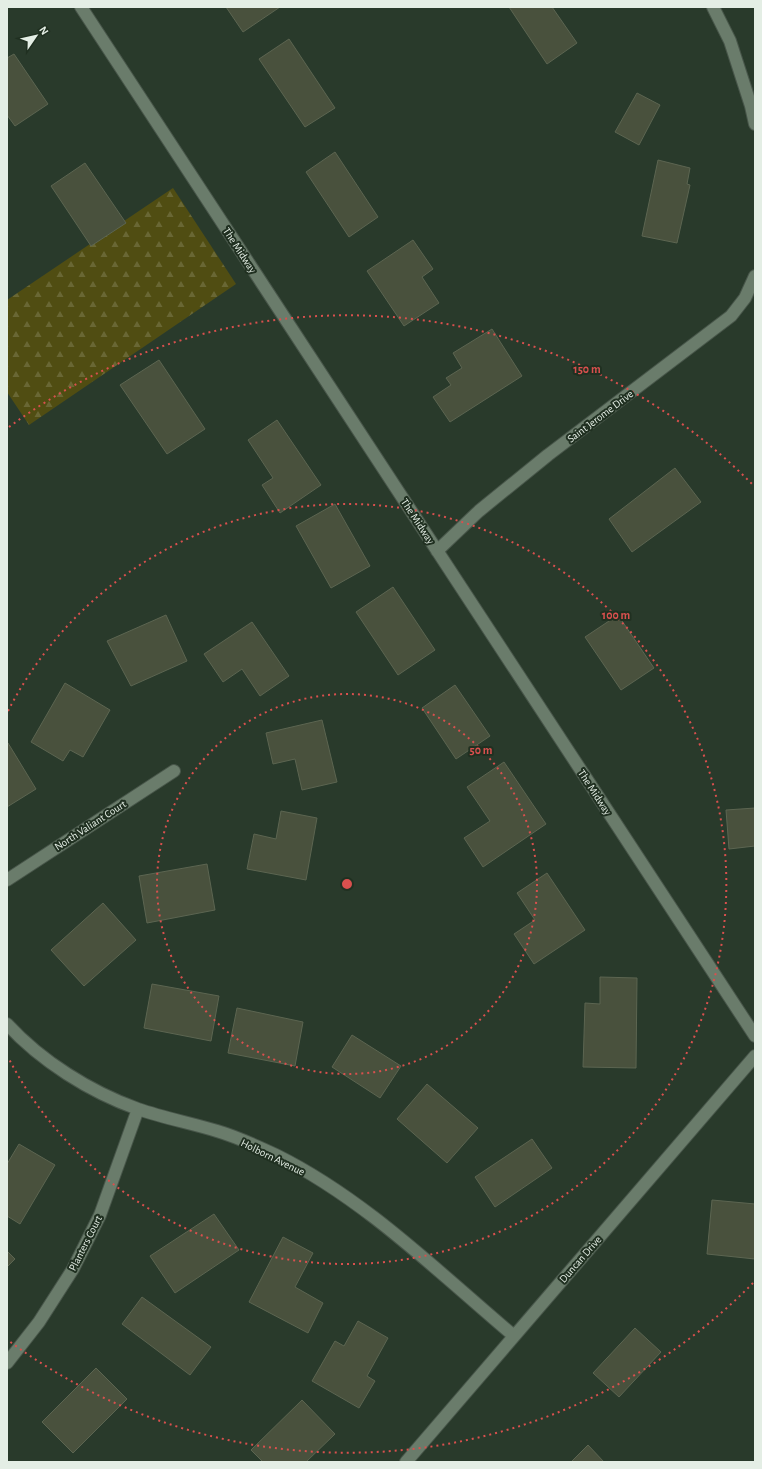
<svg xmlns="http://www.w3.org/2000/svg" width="762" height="1469" font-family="'Alegreya Sans',sans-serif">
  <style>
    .forest { fill: url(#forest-firs) }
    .building { fill: #49513d; stroke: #5c6551 }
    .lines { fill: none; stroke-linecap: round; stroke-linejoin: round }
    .minor-casing { stroke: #48564a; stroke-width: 14 }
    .minor { stroke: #6a7c6b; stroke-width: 12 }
    .ring { fill: none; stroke: #d9504e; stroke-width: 2; stroke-dasharray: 2 4 }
    .labels { text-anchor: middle; stroke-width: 4; stroke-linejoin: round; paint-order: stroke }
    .street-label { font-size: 11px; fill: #e4eee5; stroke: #203021 }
    .centre { fill: #d9504e; stroke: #203021; stroke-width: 2 }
    .ring-label { font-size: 12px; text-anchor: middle; font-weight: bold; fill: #d9504e; stroke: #203021; stroke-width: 4; stroke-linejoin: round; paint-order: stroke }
  </style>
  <defs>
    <pattern id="forest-firs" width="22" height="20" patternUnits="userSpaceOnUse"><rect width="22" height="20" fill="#504d12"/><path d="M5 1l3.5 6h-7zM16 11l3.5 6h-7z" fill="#696734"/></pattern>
  </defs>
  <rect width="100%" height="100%" fill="#293a2b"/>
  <!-- forest -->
  <path class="forest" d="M173 188 236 284 29 425 7 392V300Z"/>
  <!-- building -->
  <path class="building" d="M226 7H280L243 32Z
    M509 7H552L577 43 547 64Z
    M289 39 335 108 305 127 259 59Z
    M14 54 48 104 15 126 7 115V58Z
    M637 93 660 105 639 145 615 132Z
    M335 152 378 217 349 237 306 172Z
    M658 160 690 168 687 184 690 185 677 243 642 236Z
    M85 163 126 223 91 246 51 186Z
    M413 240 433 269 422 277 439 303 404 326 367 271Z
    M492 329 522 376 450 422 433 397 451 385 446 378 462 368 453 353Z
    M159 360 205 429 167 454 120 385Z
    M277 420 321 485 280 513 262 485 273 478 248 440Z
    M675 468 701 502 632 552 609 519Z
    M335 504 370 566 331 588 296 526Z
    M393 587 435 650 398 675 356 612Z
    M166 615 187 661 131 686 107 641Z
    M618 615 654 668 621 690 585 637Z
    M252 622 289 676 260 696 242 669 223 682 204 654Z
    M65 683 110 710 83 757 70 750 63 761 31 742Z
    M455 685 490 736 456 759 422 708Z
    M322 720 337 782 302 790 295 759 273 764 266 733Z
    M8 743 36 789 7 807V744Z
    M504 762 546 824 483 867 464 838 490 821 467 787Z
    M755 808V846L729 849 726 810Z
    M281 811 317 818 306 880 247 869 254 834 276 839Z
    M207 864 215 910 147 923 139 876Z
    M547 873 585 930 534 964 514 934 535 920 517 893Z
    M103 903 136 940 84 986 51 950Z
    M600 977 637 978 636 1068 583 1067 585 1003 600 1004Z
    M152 984 219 996 211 1041 144 1028Z
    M237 1008 303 1022 295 1066 228 1053Z
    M352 1035 401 1066 380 1098 332 1067Z
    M427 1084 478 1128 447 1163 397 1119Z
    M532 1139 552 1168 495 1207 475 1177Z
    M19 1144 55 1165 20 1224 7 1216V1164Z
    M712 1200 755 1204V1259L707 1254Z
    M214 1214 239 1250 175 1293 150 1256Z
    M283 1237 313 1253 295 1287 323 1303 308 1333 249 1302Z
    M7 1251 15 1259 7 1267Z
    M142 1297 211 1347 190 1375 122 1324Z
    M358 1321 388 1338 367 1376 375 1381 359 1408 312 1381 335 1341 344 1346Z
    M635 1328 661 1352 619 1397 593 1373Z
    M96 1368 127 1399 73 1453 42 1422Z
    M302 1400 335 1434 306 1462H263L251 1450Z
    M588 1445 604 1462H571Z"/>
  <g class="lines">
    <!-- minor casing -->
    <g class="minor-casing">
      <path id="minor" d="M81 7 755 1036
        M713 7 730 41 751 106 755 124
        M437 551 479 511 548 455 731 316 745 298 755 276
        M7 880 174 771
        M7 1024C41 1061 90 1092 138 1109 164 1118 191 1123 217 1131 234 1136 259 1147 276 1155 365 1199 438 1272 514 1336
        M7 1363 39 1322 73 1269 100 1215 138 1109
        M406 1462 755 1056"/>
    </g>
    <!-- minor -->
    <use href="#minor" class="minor"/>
  </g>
  <!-- distance rings -->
  <g class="ring">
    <circle cx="347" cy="884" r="190"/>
    <path d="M8 711A380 380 0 1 1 8 1057"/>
    <path d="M753 1283A569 569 0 0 1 9 1341M9 427A569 569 0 0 1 753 485"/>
  </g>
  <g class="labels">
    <!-- street labels -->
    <g class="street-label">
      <text transform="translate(240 250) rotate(57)" y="4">The Midway</text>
      <text transform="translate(600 416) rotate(-37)" y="4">Saint Jerome Drive</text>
      <text transform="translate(418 521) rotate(57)" y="4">The Midway</text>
      <text transform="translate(595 792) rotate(57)" y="4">The Midway</text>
      <text transform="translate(90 825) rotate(-33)" y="4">North Valiant Court</text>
      <text transform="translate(273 1157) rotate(26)" y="4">Holborn Avenue</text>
      <text transform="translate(85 1243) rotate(-63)" y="4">Planters Court</text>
      <text transform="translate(580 1259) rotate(-49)" y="4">Duncan Drive</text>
    </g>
  </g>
  <circle cx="347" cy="884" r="6" class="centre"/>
  <g class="ring-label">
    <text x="587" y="373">150 m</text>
    <text x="616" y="619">100 m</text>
    <text x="481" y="754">50 m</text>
  </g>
  <!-- border -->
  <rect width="762" height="1469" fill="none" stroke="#e4eee5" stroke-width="16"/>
  <!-- north arrow -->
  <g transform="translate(36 36) rotate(56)" stroke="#203021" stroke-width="3" paint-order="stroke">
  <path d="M0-3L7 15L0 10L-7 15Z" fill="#e4eee5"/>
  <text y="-6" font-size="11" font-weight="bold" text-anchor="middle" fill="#e4eee5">N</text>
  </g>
</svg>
